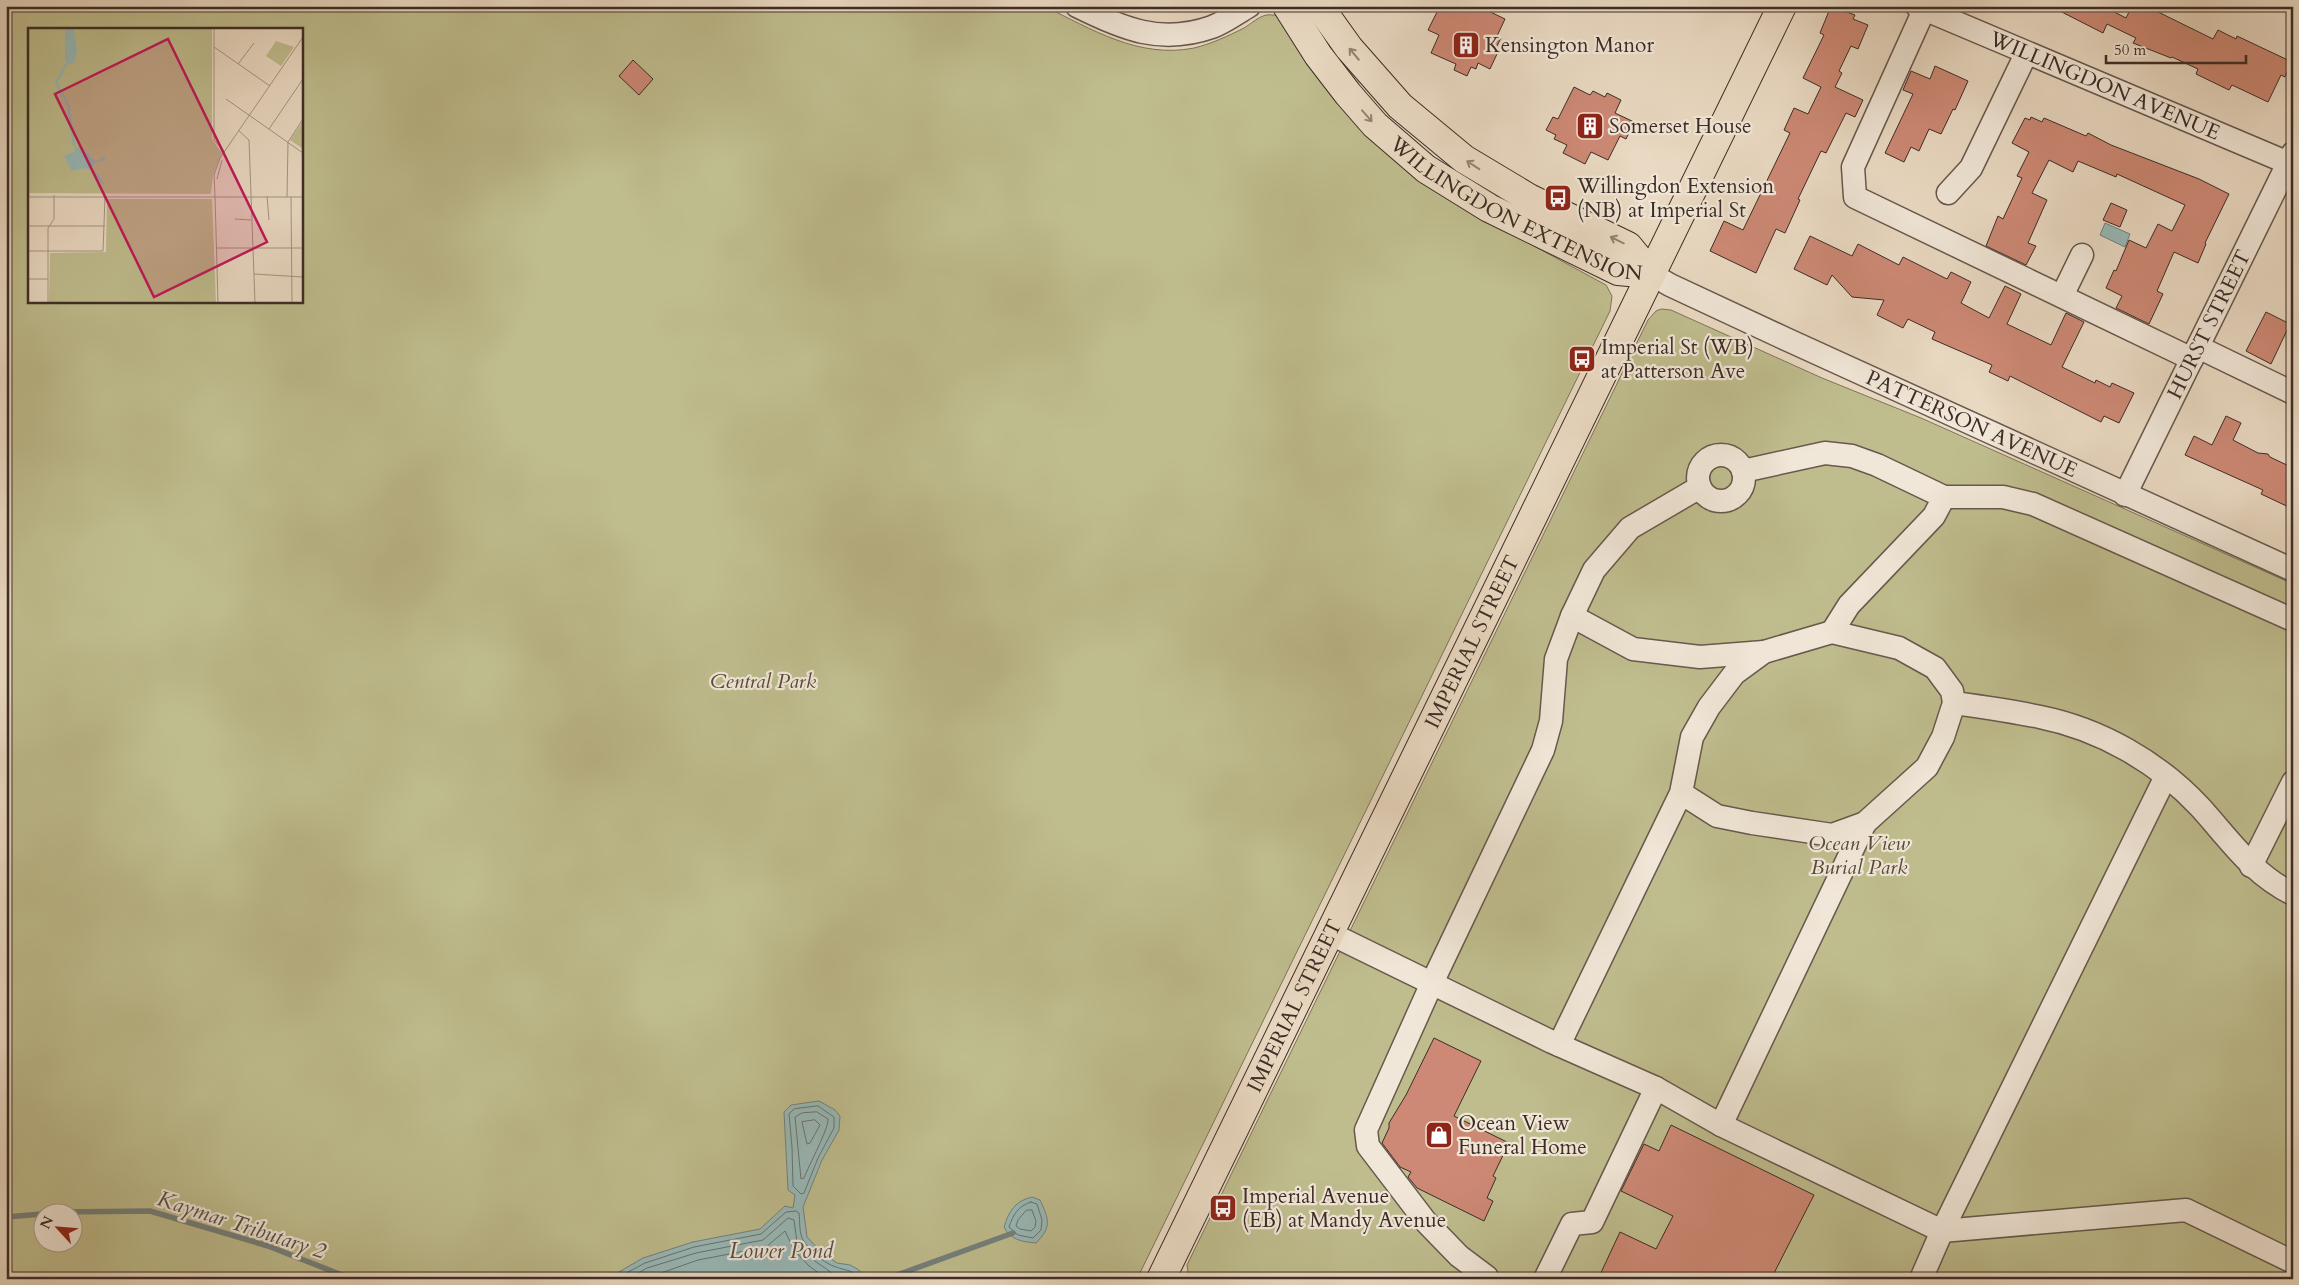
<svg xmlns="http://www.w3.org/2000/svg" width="2299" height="1285" font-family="Cardo,serif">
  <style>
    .green { fill: #bfbd8e; stroke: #7e745a; fill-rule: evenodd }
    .water { fill: #98bab9; stroke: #74817e }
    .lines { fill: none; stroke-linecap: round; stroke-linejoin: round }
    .shore { stroke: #6a7370; stroke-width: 1 }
    .stream { stroke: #74817e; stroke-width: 5.5 }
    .building { fill: #cd8975; stroke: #3d2c26 }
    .minor-casing { stroke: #68584d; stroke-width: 25 }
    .major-casing { stroke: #3d2c26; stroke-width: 30 }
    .minor { stroke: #f1e7d8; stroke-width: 22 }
    .major { stroke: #eadac3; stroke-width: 28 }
    .oneway { stroke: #948374 }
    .labels { text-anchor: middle; stroke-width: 4.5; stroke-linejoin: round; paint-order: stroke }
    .poi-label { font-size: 21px; fill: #3d2c26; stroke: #f1e7d8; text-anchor: start }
    .street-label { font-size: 21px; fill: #3d2c26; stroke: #f1e7d8 }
    .park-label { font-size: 21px; font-style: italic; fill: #57493b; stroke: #f1e7d8 }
    .water-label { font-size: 22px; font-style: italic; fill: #54504b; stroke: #f1e7d8 }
    .inset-river { fill: none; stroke: #98bab9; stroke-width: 2.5 }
    .inset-road { fill: none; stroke: #a59484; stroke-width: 1 }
    .view { fill: #c2185b; fill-opacity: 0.15; stroke: #c2185b; stroke-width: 2.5 }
    .inset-edge { fill: none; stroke: #3d2c26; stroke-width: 2.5 }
  </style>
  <rect width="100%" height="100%" fill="#eadac3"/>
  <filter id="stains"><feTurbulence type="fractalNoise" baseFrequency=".004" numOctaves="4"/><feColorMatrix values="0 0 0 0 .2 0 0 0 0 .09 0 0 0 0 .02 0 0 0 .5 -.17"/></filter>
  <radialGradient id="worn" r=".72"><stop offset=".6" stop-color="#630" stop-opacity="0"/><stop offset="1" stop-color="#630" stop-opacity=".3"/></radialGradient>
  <!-- green -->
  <path class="green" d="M6 6H1044C1091 29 1139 59 1194 48 1211 44 1228 36 1244 28 1251 24 1259 16 1267 15 1272 14 1277 16 1282 17L1423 182 1449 200 1606 285 1612 296 1610 311 1137 1279H6ZM29 29H301V301H29ZM42 1212H72V1242H42Z
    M1661 309 1671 310 1822 378 1921 418 2293 584V1279H1189L1187 1265 1648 320 1656 311Z"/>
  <!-- water -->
  <path class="water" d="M2105 223 2130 234 2125 247 2100 235Z
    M819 1101 835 1110 840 1116 839 1130 822 1160 803 1207 807 1237 820 1251 837 1263 850 1265 859 1270 865 1279H607L643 1258 693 1242 760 1229 785 1206 793 1208 795 1195 788 1190 784 1112 791 1105Z
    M1032 1197 1040 1200C1049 1219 1052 1227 1036 1243 1023 1242 1010 1240 1004 1227 1009 1211 1015 1201 1032 1197Z"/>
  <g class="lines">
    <!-- shore -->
    <path class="shore" d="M818 1106 834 1117V1128L818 1158 804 1193 801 1194 793 1186 792 1147 789 1114 794 1109Z
      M817 1112 828 1119C829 1128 809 1165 804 1178L801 1179 795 1117 802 1113Z
      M815 1120 820 1125 810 1143 807 1144 802 1122Z
      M1031 1202 1037 1204 1042 1220 1041 1230 1033 1238 1018 1235 1009 1227C1013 1215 1018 1206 1031 1202Z
      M1027 1210H1032L1036 1221 1035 1227 1031 1231 1020 1229 1016 1226 1018 1220Z
      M615 1279 645 1263 694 1247 761 1234 786 1212 796 1211 799 1213C800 1221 799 1233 803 1240 809 1250 825 1264 836 1267 846 1271 853 1269 859 1279
      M628 1279 647 1268 696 1253 763 1240 788 1218 794 1220 797 1242 812 1259 832 1273 852 1279
      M644 1279 698 1260 766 1247 785 1231 794 1250 809 1266 827 1279"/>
    <!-- stream -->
    <path class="stream" d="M60 1212 150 1211 268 1246 352 1279
      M6 1217 42 1214
      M886 1279 1013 1233"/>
  </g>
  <!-- building -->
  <path class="building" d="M1450 6H1478L1505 19 1497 36 1501 38 1494 52 1497 54 1490 69 1478 63 1476 69 1471 67 1467 76 1454 70 1456 64 1431 53 1439 35 1428 30 1439 8 1447 12Z
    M1831 6 1855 15 1853 19 1868 25 1858 49 1851 46 1839 71 1842 73 1835 87 1863 100 1855 117 1846 113 1826 153 1821 151 1798 199 1800 200 1785 233 1776 229 1756 273 1710 251 1724 221 1743 230 1790 133 1784 130 1794 108 1808 114 1821 87 1803 78 1824 35 1820 33Z
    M2050 6H2103L2126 18 2132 6H2146L2213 39 2218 30 2236 39 2237 36 2292 62 2285 77 2281 75 2268 102 2232 85 2229 90 2196 74 2198 69 2172 57 2171 58 2133 43 2136 38 2107 24 2103 33Z
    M633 60 653 79 639 95 619 76Z
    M1935 66 1968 81 1955 110 1953 109 1941 134 1929 129 1919 151 1911 147 1904 162 1885 153 1913 94 1903 90 1911 71 1930 79Z
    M1574 87 1590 95 1593 91 1605 97 1607 93 1621 100 1615 113 1634 122 1626 139 1620 136 1608 160 1591 152 1585 164 1563 153 1567 145 1554 139 1556 135 1546 130 1553 117 1558 119Z
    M2031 117 2042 122 2044 118 2086 136 2088 133 2111 145 2199 179 2229 194 2205 243 2206 244 2198 263 2174 252 2157 291 2163 294 2149 324 2116 308 2122 296 2106 288 2114 270 2116 271 2129 240 2146 248 2158 224 2172 231 2185 205 2117 174 2116 177 2078 161 2073 172 2049 160 2032 193 2047 200 2028 243 2036 246 2026 265 1986 246 1998 216 2003 219 2022 178 2017 176 2029 152 2012 143 2025 118 2030 120Z
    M2111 203 2127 210 2120 227 2103 220Z
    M1810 236 1852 256 1858 244 1899 265 1903 257 1947 279 1951 272 1971 282 1961 303 1989 318 2005 286 2021 294 2007 324 2051 345 2066 313 2084 322 2062 367 2095 383 2096 380 2110 387 2112 383 2134 393 2119 423 2104 416 2101 422 2010 376 2008 381 1989 372 1992 365 1932 339 1935 332 1908 319 1903 328 1877 315 1884 300 1852 297 1832 275 1827 285 1794 269Z
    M2266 312 2290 324 2271 364 2246 351Z
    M2226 416 2241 423 2233 440 2258 453 2268 454 2270 457 2293 468V509L2261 494 2263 490 2185 455 2194 436 2212 445Z
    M1434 1038 1481 1061 1454 1116 1509 1143 1493 1176 1496 1178 1487 1198 1493 1201 1484 1221 1417 1188 1408 1177 1411 1172 1400 1167 1382 1143 1389 1128V1123L1406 1095Z
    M1671 1125 1814 1195 1771 1279H1598L1620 1232 1656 1249 1673 1216 1621 1191 1644 1144 1659 1151Z"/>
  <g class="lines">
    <!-- minor casing -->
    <g class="minor-casing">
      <g id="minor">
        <path d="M1077 6C1123 29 1161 45 1212 27 1225 22 1237 13 1249 6"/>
        <path id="s1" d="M1917 6 2293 165"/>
        <path d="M1924 10 1853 167 1855 197 2192 359"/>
        <path d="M1948 193 1971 168 2026 54"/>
        <path id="s2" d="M1651 274 1670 285 1788 340 2293 570"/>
        <path d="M2062 296 2082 255"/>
        <path d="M2198 347 2293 393"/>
        <circle cx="1721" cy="478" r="23"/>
        <path d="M1743 471 1825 453 1852 456 1877 465 1944 497H2003L2033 504 2293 620"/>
        <path id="s3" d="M2125 495 2293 153"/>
        <path d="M1572 616 1633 649 1700 657 1764 652"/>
        <path d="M1832 632 1849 605 1934 516 1944 497"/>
        <path d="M1954 703C1983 707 2012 711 2040 717 2100 729 2158 762 2200 807 2229 839 2252 874 2293 894"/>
        <path d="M2251 866 2293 782"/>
        <path d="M1329 933 1552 1042 1656 1088 1721 1125 1942 1231 2186 1210 2293 1262"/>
        <path d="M1559 1045 1681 793 1692 737 1709 707 1734 674 1764 652 1832 632 1899 648 1935 668 1952 691 1954 703 1943 737 1927 767 1865 823 1832 835 1752 823 1717 816 1681 793"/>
        <path d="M1721 1125 1865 823"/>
        <path d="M1487 1277 1459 1256 1426 1222 1368 1146 1366 1130 1432 983 1543 750 1551 721 1556 659 1572 616 1594 570 1630 528 1700 487"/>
        <path d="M1545 1279 1572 1224 1592 1222 1656 1088"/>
        <path d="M1921 1279 1942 1231 2166 776"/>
      </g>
    </g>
    <!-- major casing -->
    <g class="major-casing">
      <g id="major">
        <path id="s4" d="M1287 6 1318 55 1348 94 1375 125 1426 169 1489 208 1618 271 1651 274"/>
        <path d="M1319 6 1349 48 1400 106 1464 159 1529 198 1628 246 1651 274"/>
        <path id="s5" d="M1161 1279 1782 6"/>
      </g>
    </g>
    <!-- minor -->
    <use href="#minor" class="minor"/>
    <!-- major -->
    <use href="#major" class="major"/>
  </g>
  <!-- one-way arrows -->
  <defs><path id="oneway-shaft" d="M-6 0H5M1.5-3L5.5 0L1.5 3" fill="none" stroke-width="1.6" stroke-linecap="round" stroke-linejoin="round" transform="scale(1.25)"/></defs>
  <g class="oneway">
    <use href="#oneway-shaft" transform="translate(1354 54) rotate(-130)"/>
    <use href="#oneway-shaft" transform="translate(1367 116) rotate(49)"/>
    <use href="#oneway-shaft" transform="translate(1473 165) rotate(-147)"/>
    <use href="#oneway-shaft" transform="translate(1617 240) rotate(-154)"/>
  </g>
  <!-- icons -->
  <defs>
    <g id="building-square" transform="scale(1.4375)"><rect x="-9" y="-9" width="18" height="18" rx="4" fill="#8f2418" stroke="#f1e7d8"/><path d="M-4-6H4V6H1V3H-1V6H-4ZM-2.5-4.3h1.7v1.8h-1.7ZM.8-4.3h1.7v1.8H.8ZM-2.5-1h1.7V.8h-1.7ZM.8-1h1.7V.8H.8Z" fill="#fff"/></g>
    <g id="bus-square" transform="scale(1.4375)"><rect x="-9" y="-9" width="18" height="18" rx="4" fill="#8f2418" stroke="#f1e7d8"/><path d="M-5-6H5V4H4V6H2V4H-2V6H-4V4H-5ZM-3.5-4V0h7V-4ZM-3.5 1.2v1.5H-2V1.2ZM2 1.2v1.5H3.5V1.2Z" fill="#fff"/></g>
    <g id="shop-square" transform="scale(1.4375)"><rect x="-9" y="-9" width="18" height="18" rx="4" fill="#8f2418" stroke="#f1e7d8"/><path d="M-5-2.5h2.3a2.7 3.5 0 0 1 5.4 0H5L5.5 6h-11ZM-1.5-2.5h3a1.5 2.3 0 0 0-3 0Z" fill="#fff"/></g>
  </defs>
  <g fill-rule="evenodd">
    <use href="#building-square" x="1466" y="45"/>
    <use href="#building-square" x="1590" y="126"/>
    <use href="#bus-square" x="1558" y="198"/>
    <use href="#bus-square" x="1582" y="359"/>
    <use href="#shop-square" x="1439" y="1135"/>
    <use href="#bus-square" x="1223" y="1208"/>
  </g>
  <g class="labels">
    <!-- poi labels -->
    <g class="poi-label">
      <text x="1485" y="52">Kensington Manor</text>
      <text x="1609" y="133">Somerset House</text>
      <text x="1577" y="193">Willingdon Extension<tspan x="1577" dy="24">(NB) at Imperial St</tspan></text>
      <text x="1601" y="354">Imperial St (WB)<tspan x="1601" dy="24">at Patterson Ave</tspan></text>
      <text x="1458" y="1130">Ocean View<tspan x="1458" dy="24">Funeral Home</tspan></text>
      <text x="1242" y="1203">Imperial Avenue<tspan x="1242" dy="24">(EB) at Mandy Avenue</tspan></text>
    </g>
    <!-- street labels -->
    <g class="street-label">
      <text dy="7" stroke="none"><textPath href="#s1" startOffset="204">WILLINGDON AVENUE</textPath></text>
      <text dy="7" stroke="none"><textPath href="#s4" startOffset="315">WILLINGDON EXTENSION</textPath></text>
      <text dy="7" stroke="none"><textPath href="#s3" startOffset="190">HURST STREET</textPath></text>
      <text dy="7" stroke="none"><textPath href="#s2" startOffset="354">PATTERSON AVENUE</textPath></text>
      <text dy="7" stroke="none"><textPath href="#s5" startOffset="709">IMPERIAL STREET</textPath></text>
      <text dy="7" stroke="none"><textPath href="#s5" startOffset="304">IMPERIAL STREET</textPath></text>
    </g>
    <!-- park labels -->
    <g class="park-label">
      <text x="763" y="688">Central Park</text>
      <text x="1859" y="850">Ocean View<tspan x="1859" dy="24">Burial Park</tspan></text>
    </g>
    <!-- water labels -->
    <g class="water-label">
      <text transform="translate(242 1224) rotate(18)" y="8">Kaymar Tributary 2</text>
      <text x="781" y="1258">Lower Pond</text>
    </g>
  </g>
  <!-- overview -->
  <g transform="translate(28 28)">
    <rect width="275" height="275" fill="#eadac3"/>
    <path d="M0 0H184V111L194 125 185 147 183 166 0 165ZM248 13 266 19 253 38 238 28ZM275 93V121L262 112ZM79 171H184L188 275H21L22 225 78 224Z" fill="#bfbd8e"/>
    <path d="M37 0 46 1 49 21 47 34 41 37 37 33ZM46 118 54 120 68 133 76 128 78 132 66 135 64 142 56 140 44 143 36 128 47 123Z" fill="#98bab9"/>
    <path class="inset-river" d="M38 36 28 55 40 76 46 118M65 143 76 156"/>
    <path class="inset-road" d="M186 0V112L197 124M186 19 242 58M210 36 226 15M198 71 275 125M241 101 275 51M211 103 221 112 227 275M189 151 194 132M187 168 190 275M187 168 186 147 192 130 275 9M239 168 241 192M0 169H275M259 169 260 114 275 91M263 169 264 275M207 191 223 192M0 198H77M188 220H275M0 223H75L77 169M226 246 275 249M0 251H20M20 275V200L26 191V167"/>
    <path class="view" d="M140 11 239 214 126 269 27 66Z"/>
    <rect width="275" height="275" class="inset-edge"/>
  </g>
  <!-- margin -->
  <rect width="2299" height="1285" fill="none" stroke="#eadac3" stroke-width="25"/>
  <rect x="8" y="8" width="2284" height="1270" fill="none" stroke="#3d2c26" stroke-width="2.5"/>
  <rect x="12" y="12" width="2274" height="1260" fill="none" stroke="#3d2c26"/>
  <!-- north arrow -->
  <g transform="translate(58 1228) rotate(296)"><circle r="24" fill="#f1e7d8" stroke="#a99c91"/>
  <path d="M0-4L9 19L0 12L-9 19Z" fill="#8f2418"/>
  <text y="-8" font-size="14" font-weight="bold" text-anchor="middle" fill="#3d2c26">N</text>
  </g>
  <!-- scale -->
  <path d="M2106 55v8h140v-8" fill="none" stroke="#3d2c26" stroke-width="2.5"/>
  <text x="2114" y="55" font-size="15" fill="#3d2c26" stroke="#f1e7d8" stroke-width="4" paint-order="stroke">50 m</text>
  <rect width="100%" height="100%" filter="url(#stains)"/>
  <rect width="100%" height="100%" fill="url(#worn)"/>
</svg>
